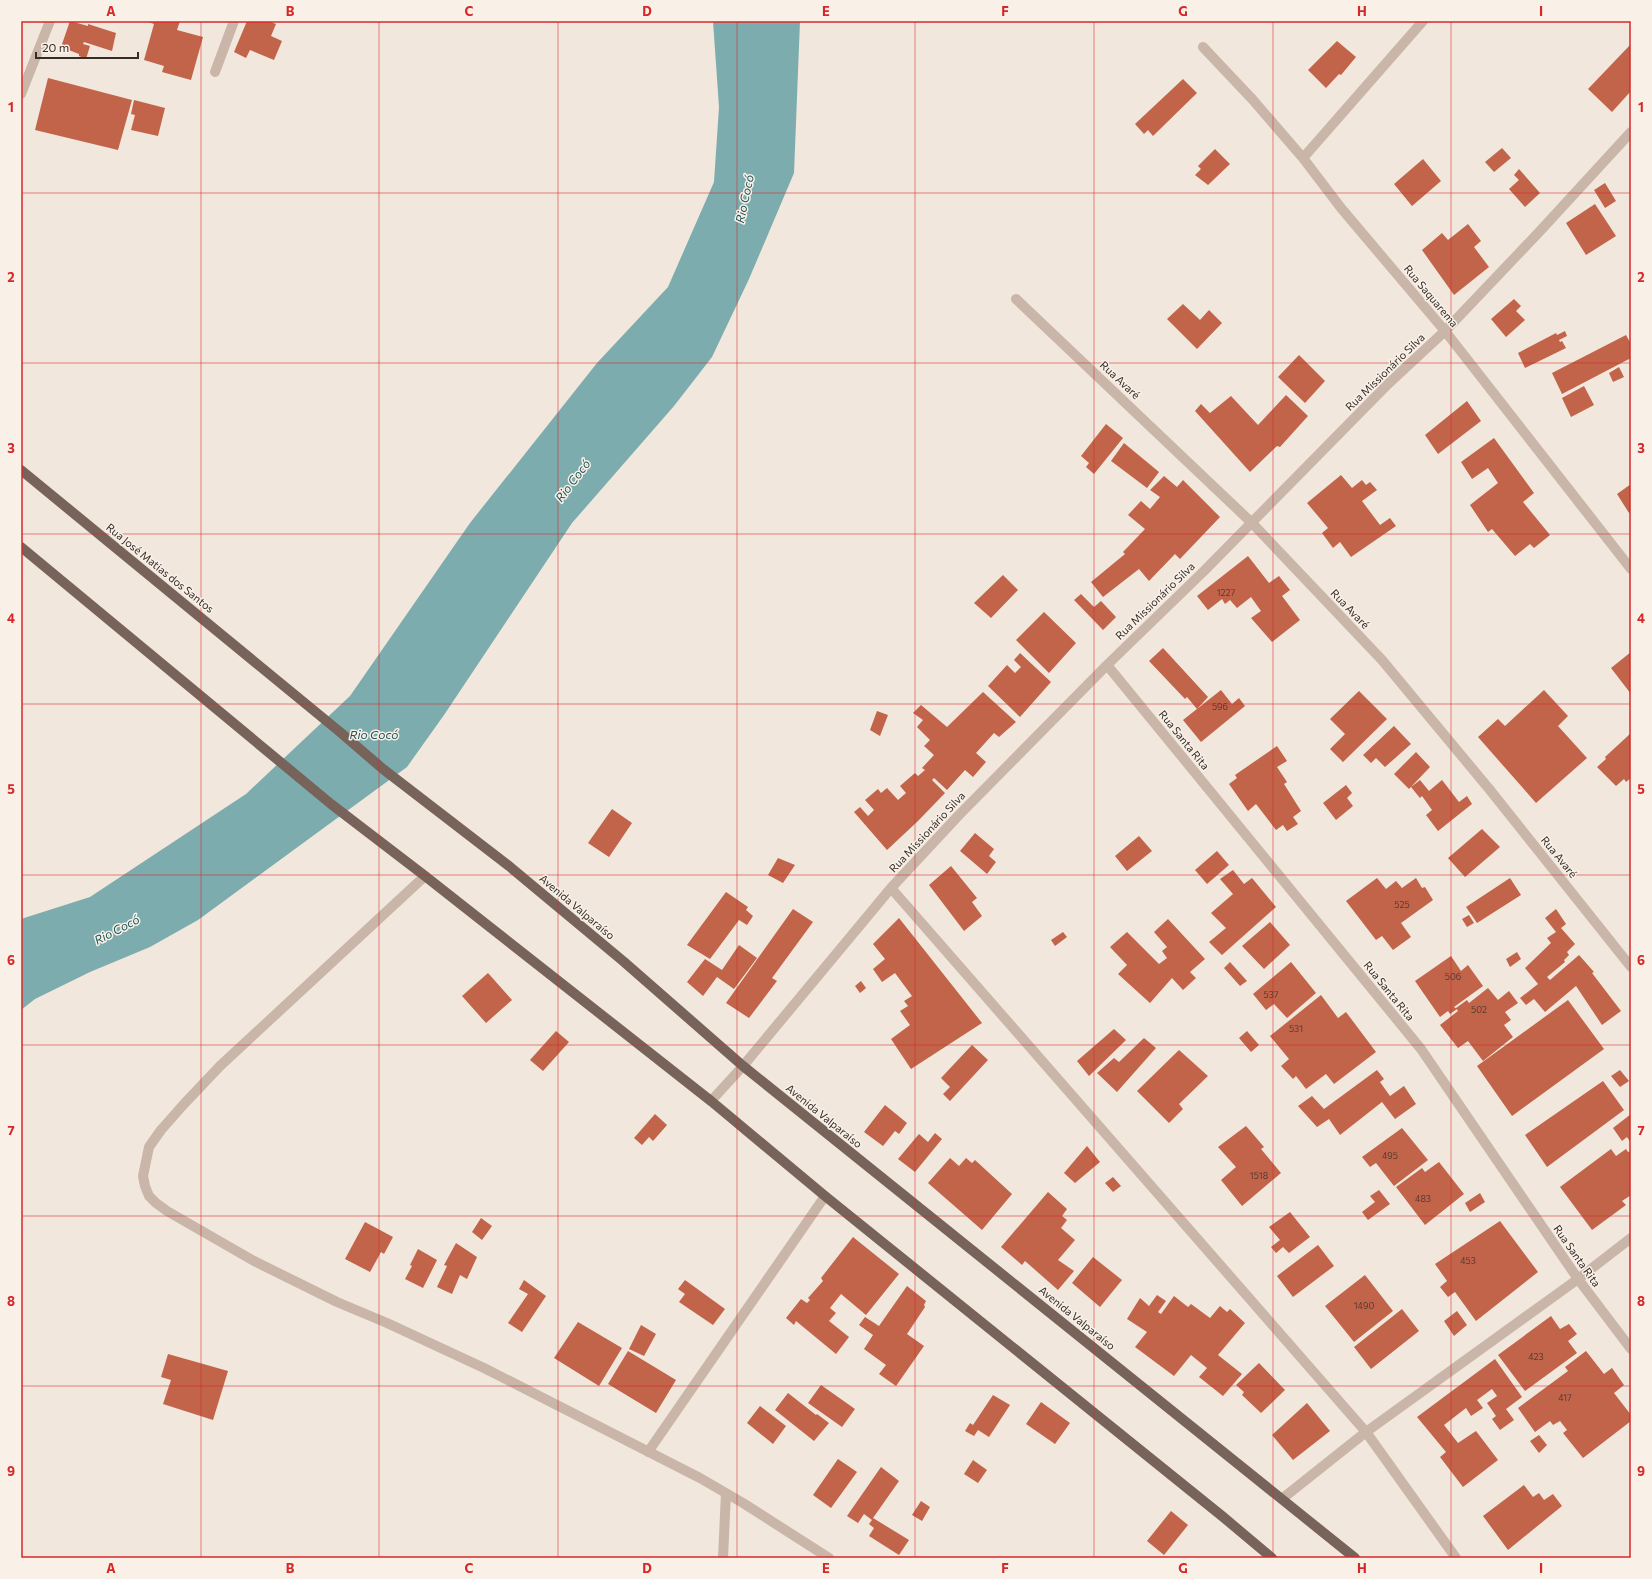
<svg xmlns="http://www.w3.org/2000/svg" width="1652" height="1579" font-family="Commissioner,sans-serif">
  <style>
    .water { fill: #7cacad }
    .building { fill: #c1644a }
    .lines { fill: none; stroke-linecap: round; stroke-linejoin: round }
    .minor { stroke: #c9b6a9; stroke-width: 10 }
    .major { stroke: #77635a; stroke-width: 10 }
    .grid { fill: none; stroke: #d62828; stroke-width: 1; stroke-opacity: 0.55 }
    .labels { text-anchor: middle; stroke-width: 3; stroke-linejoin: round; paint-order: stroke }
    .number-label { font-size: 9px; fill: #593a30 }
    .street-label { font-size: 11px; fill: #362c28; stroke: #f9f1e8 }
    .water-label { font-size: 12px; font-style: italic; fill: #205456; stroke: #f9f1e8 }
    .neatline { fill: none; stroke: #d62828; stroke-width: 1.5 }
    .grid-label { font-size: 13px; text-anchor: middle; font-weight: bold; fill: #d62828 }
  </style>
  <rect width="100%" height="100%" fill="#f1e7dc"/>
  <!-- water -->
  <path class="water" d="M713 21H800L794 173 749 279 712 357 674 406 572 523 444 715 407 767 198 920 150 947 90 972 35 999 21 1010V919L90 897 246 794 350 696 470 523 597 363 668 287 714 182 719 107Z"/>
  <!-- building -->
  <path class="building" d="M70 21 88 26V24L116 33 112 51 84 42 83 44 90 46 86 59 79 56V54L61 47Z
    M146 21H180L177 30 203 37 191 80 162 72 164 66 144 60 154 24Z
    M247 21H268L276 24 271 36 282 41 274 60 250 50 246 58 234 52Z
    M1337 41 1356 57 1341 75 1339 74 1326 88 1308 70Z
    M1631 44V91L1612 112 1588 89Z
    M48 78 132 100 118 150 35 130Z
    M1183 79 1197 93 1153 136 1148 130 1144 134 1135 124Z
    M134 100 165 108 158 136 131 130 135 115 131 114Z
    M1502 148 1511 158 1494 172 1485 162Z
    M1215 149 1230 164 1208 185 1195 175 1201 169 1198 166Z
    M1423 159 1441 181 1412 206 1394 184Z
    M1519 169 1540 193 1525 207 1509 189 1519 180 1514 175Z
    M1605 183 1616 201 1605 208 1594 190Z
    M1595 204 1616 236 1586 255 1566 223Z
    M1468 224 1481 241 1474 247 1489 267 1454 295 1422 250 1442 233 1448 240Z
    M1514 299 1521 306 1516 311 1525 320 1506 337 1491 319Z
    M1183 304 1200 320 1209 310 1222 323 1197 349 1167 319Z
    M1565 331 1567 336 1559 340 1560 342 1562 341 1566 348 1525 368 1518 353 1556 333 1557 335Z
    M1626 335 1631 344V358L1562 394 1552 373Z
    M1299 355 1325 381 1305 403 1278 377Z
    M1619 367 1624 377 1613 382 1609 373Z
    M1584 386 1594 405 1571 417 1562 398Z
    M1286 395 1308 416 1280 447 1277 446 1250 472 1195 411 1201 404 1210 413 1231 396 1258 425Z
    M1467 401 1481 421 1438 454 1425 435Z
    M1106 424 1123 438 1094 474 1086 467 1089 463 1081 456Z
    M1494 438 1534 493 1523 502 1550 535 1534 548 1530 544 1515 556 1492 529 1488 532 1470 505 1498 483 1488 468 1472 479 1461 462Z
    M1124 443 1159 472 1147 488 1111 461Z
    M1341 475 1352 488 1362 480 1366 485 1370 482 1377 490 1362 501 1380 525 1390 518 1396 526 1351 557 1340 542 1333 548 1322 533 1328 528 1307 503Z
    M1164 476 1177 487 1183 480 1220 517 1180 559 1175 554 1149 581 1139 569 1103 597 1091 582 1125 554 1123 552 1145 529 1128 515 1141 501 1150 509 1160 497 1150 490Z
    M1631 484V511L1629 513 1617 494Z
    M1248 556 1269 583 1279 576 1290 590 1282 596 1300 620 1272 642 1251 618 1261 611 1251 597 1237 608 1230 600 1225 604 1222 599 1208 610 1197 596Z
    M1003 575 1018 590 991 618 974 603Z
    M1081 594 1094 607 1101 601 1116 617 1103 630 1074 600Z
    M1044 612 1076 643 1049 673 1016 640Z
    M1163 648 1208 697 1197 709 1187 697 1185 699 1149 661Z
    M1631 652V694L1611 668Z
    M1020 653 1051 682 1020 717 988 686 1007 665 1015 673 1021 667 1014 660Z
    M1221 690 1232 704 1239 698 1245 706 1201 742 1183 720Z
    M1544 690 1568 716 1558 726 1587 758 1536 803 1478 737 1498 719 1505 726Z
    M1359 691 1387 719 1343 762 1330 749 1345 734 1330 719Z
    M983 692 1016 722 999 737 994 733 976 753 986 762 973 777 965 770 947 790 934 778 932 780 945 793 918 821 887 850 854 812 860 807 868 816 874 810 865 800 878 789 881 793 887 788 898 800 906 793 900 786 915 773 918 776 925 770 922 768 934 755 924 746 930 740 917 727 923 720 913 713 921 705 947 727Z
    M877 711 888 715 880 736 870 730Z
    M1394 726 1411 744 1385 767 1376 758 1371 763 1363 755Z
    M1631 733V778L1626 782 1624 779 1616 786 1597 767 1606 759 1605 757Z
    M1277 746 1287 761 1277 767 1287 782 1284 784 1301 811 1293 817 1298 824 1287 831 1283 825 1276 830 1256 804 1248 811 1229 784 1237 778 1235 775Z
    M1416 752 1430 767 1409 789 1394 774Z
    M1420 780 1429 791 1442 780 1459 802 1467 796 1472 804 1438 831 1426 815 1432 810 1422 796 1420 798 1411 787Z
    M1346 785 1352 793 1347 798 1353 806 1336 820 1323 803Z
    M612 809 632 823 609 857 588 843Z
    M1482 829 1500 847 1465 877 1448 858Z
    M975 833 994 849 989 856 996 862 987 874 960 851Z
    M1139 836 1152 851 1127 871 1115 856Z
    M1217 851 1229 865 1207 884 1195 870Z
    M778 858 795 865 783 883 768 875Z
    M951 866 977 898 972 902 982 916 964 931 929 885Z
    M1233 870 1244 884 1252 878 1276 907 1222 955 1209 942 1226 928 1211 913 1233 894 1220 879Z
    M1377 878 1386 889 1396 881 1402 888 1416 878 1422 888 1425 887 1433 900 1401 923 1411 937 1393 950 1382 936 1376 940 1346 901Z
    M1510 878 1521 895 1477 923 1466 907Z
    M726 892 748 907 746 910 753 916 747 925 739 920 710 959 687 945Z
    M793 909 813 922 772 978 777 981 749 1018 726 1003Z
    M1556 909 1566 924 1561 928 1575 944 1567 952 1569 955 1564 960 1565 962 1547 977 1550 980 1579 955 1594 972 1592 973 1621 1011 1602 1025 1576 986 1545 1012 1534 999 1526 1005 1520 998 1538 984 1525 968 1551 943 1547 938 1556 932 1545 918Z
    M1469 915 1474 923 1467 927 1462 919Z
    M899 918 982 1023 911 1069 891 1039 910 1025 900 1011 908 1006 904 1001 912 996 895 973 882 982 873 969 885 959 873 944Z
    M1168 919 1205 959 1190 972 1196 978 1183 990 1172 978 1150 1003 1118 974 1127 965 1110 947 1127 932 1159 964 1167 958 1162 951 1167 947 1154 932Z
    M1270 922 1290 945 1264 969 1242 946Z
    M1063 932 1067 937 1055 946 1051 940Z
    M739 945 757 958 734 989 717 977 703 996 687 982 705 959 722 970Z
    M1517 952 1521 959 1510 967 1506 959Z
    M1451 956 1461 971 1468 965 1483 986 1454 1007 1457 1009 1450 1014 1448 1011 1440 1017 1415 981Z
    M1230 962 1247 981 1240 986 1224 968Z
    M1291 962 1316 993 1287 1018 1274 1004 1266 1010 1253 994Z
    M488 973 512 1000 486 1023 462 996Z
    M861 981 866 988 860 993 855 986Z
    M1488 988 1498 1000 1509 991 1518 1003 1505 1012 1511 1020 1504 1025 1513 1037 1483 1061 1468 1041 1458 1048 1440 1025 1458 1011 1456 1008 1467 1000 1469 1003Z
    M1321 995 1338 1018 1346 1012 1376 1052 1334 1084 1326 1074 1306 1089 1296 1076 1293 1079 1281 1066 1289 1059 1270 1036Z
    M1568 1000 1604 1049 1512 1116 1477 1066Z
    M1114 1029 1126 1040 1089 1076 1077 1061Z
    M556 1031 569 1042 543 1071 530 1060Z
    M1247 1031 1259 1045 1251 1052 1239 1038Z
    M1144 1038 1156 1048 1117 1092 1097 1073 1114 1058 1119 1062Z
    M972 1045 988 1060 950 1101 943 1094 950 1087 941 1078Z
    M1179 1050 1208 1076 1179 1104 1183 1109 1169 1123 1137 1091Z
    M1377 1070 1384 1079 1380 1082 1390 1096 1404 1086 1416 1104 1395 1119 1382 1102 1340 1135 1329 1119 1317 1127 1298 1106 1312 1096 1324 1109Z
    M1620 1070 1629 1081 1620 1087 1611 1076Z
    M1603 1081 1624 1110 1547 1167 1525 1135Z
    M885 1105 907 1123 899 1134 895 1131 883 1146 864 1132Z
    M655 1114 667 1125 653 1141 649 1137 642 1145 634 1138Z
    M1631 1114V1143L1627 1137 1622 1141 1613 1128Z
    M1246 1126 1264 1147 1261 1149 1281 1173 1242 1206 1221 1180 1236 1167 1218 1147Z
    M1402 1128 1428 1160 1394 1186 1376 1163 1370 1167 1362 1157Z
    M935 1133 942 1139 915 1172 898 1159 919 1134 928 1142Z
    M1087 1146 1100 1162 1075 1183 1064 1173Z
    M1611 1149 1616 1156 1626 1149 1628 1152 1631 1151V1195L1622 1201 1626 1205 1592 1230 1560 1187Z
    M950 1158 959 1166 966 1158 972 1163 975 1160 1012 1194 982 1230 928 1183Z
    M1439 1162 1464 1194 1425 1225 1396 1187 1422 1168 1425 1172Z
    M1113 1177 1121 1186 1113 1192 1105 1183Z
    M1379 1190 1390 1204 1368 1220 1362 1212 1375 1202 1370 1196Z
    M1048 1192 1067 1209 1062 1216 1067 1220 1061 1228 1075 1240 1058 1260 1074 1271 1058 1290 1025 1261 1022 1265 1001 1247Z
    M1480 1193 1485 1202 1470 1212 1465 1203Z
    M1290 1212 1310 1237 1289 1253 1283 1247 1276 1253 1271 1247 1280 1240 1269 1227Z
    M481 1218 492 1226 482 1240 472 1232Z
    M1500 1221 1538 1272 1476 1321 1455 1292 1448 1297 1440 1287 1447 1281 1435 1264Z
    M365 1222 393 1237 384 1254 381 1252 370 1272 345 1259Z
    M853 1237 899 1274 866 1315 841 1294 830 1308 836 1313 829 1321 849 1337 836 1354 796 1321 794 1325 786 1318 801 1299 807 1303 810 1300 808 1298 823 1281 821 1278Z
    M456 1243 477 1257 467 1279 460 1275 452 1294 437 1287 447 1266 444 1265Z
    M1318 1245 1334 1266 1293 1297 1277 1276Z
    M418 1249 437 1260 423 1288 405 1279 412 1266 410 1265Z
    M1093 1257 1122 1280 1100 1307 1072 1283Z
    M1365 1275 1393 1311 1354 1342 1325 1306Z
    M524 1280 546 1296 522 1332 508 1323 528 1294 519 1289Z
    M685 1280 725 1309 713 1325 679 1302 685 1294 678 1289Z
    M907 1286 926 1301 924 1305 925 1307 907 1334 924 1346 896 1386 879 1374 886 1365 864 1349 873 1335 859 1325 865 1317 879 1326Z
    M1157 1295 1166 1301 1158 1312 1161 1314 1174 1296 1188 1307 1191 1304 1210 1318 1220 1306 1227 1312 1230 1309 1245 1323 1218 1355 1242 1374 1223 1396 1199 1377 1207 1368 1191 1355 1174 1376 1135 1347 1147 1332 1127 1319 1140 1298 1149 1306Z
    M1402 1309 1419 1331 1371 1369 1354 1347Z
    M1457 1311 1467 1325 1454 1336 1444 1321Z
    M1551 1316 1560 1329 1569 1324 1577 1334 1568 1341 1577 1353 1525 1391 1498 1355Z
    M578 1322 622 1348 599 1386 554 1358Z
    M641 1325 656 1334 644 1356 629 1349Z
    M628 1351 676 1380 656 1413 608 1384Z
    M1586 1351 1604 1374 1612 1368 1624 1385 1614 1393 1631 1415V1421L1583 1458 1563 1433 1567 1430 1560 1421 1553 1425 1550 1421 1535 1432 1518 1408 1568 1371 1565 1367Z
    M168 1354 228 1371 213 1420 163 1404 171 1380 161 1377Z
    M1495 1359 1522 1397 1506 1409 1514 1420 1500 1430 1492 1419 1496 1416 1487 1403 1497 1396 1492 1389 1477 1400 1483 1408 1471 1416 1466 1408 1444 1425 1458 1443 1476 1431 1498 1460 1463 1487 1440 1457 1446 1452 1417 1417Z
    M1259 1363 1285 1390 1261 1413 1242 1395 1244 1392 1236 1385Z
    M821 1385 855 1409 842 1427 808 1403Z
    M788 1393 816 1415 817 1414 829 1423 814 1441 775 1410Z
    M993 1395 1010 1405 989 1437 978 1430 974 1436 965 1431 970 1423 973 1425Z
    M1041 1402 1070 1423 1055 1444 1026 1424Z
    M1307 1403 1330 1431 1293 1460 1272 1435Z
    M760 1406 786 1426 773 1444 747 1423Z
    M1539 1435 1547 1445 1539 1453 1530 1441Z
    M838 1459 857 1472 831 1508 813 1495Z
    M973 1460 987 1470 978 1483 964 1474Z
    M881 1467 899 1481 873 1518 909 1540 899 1555 869 1536 874 1528 869 1524 872 1520 864 1514 858 1523 847 1516Z
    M1524 1485 1533 1497 1539 1493 1544 1500 1553 1494 1562 1506 1508 1550 1483 1516Z
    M921 1501 930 1507 922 1521 912 1515Z
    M1171 1511 1188 1525 1164 1555 1147 1541Z"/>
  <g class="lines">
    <!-- minor -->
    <path class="minor" d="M1203 47 1253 100 1303 158 1341 208 1445 331 1631 569
      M215 72 234 21
      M21 94 50 21
      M1303 158 1423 21
      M1016 299 1252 523 1382 660 1490 790 1631 967
      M1107 665 1421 1049 1578 1279 1631 1349
      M425 876 220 1066 184 1104 161 1130 149 1147 143 1176 145 1186 149 1196 156 1203 167 1211 254 1261 337 1302 387 1323 484 1368 700 1478 743 1503 829 1558
      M891 888 1366 1432 1456 1558
      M711 1101 743 1066 891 888 958 816 1107 665 1204 571 1388 384 1445 331 1541 230 1631 132
      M648 1452 825 1196
      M1283 1498 1366 1432 1578 1279 1631 1238
      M723 1558 726 1493"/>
    <!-- major -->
    <path class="major" d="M21 470 340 732 383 769 509 866 623 961 743 1066 1355 1558
      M21 547 331 804 425 876 711 1101 825 1196 1222 1516 1272 1558"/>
  </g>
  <!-- grid -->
  <path class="grid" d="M201 21V1558M379 21V1558M558 21V1558M737 21V1558M915 21V1558M1094 21V1558M1273 21V1558M1451 21V1558M21 193H1631M21 363H1631M21 534H1631M21 704H1631M21 875H1631M21 1045H1631M21 1216H1631M21 1386H1631"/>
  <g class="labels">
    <!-- number labels -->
    <g class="number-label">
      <text x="1226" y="596">1227</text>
      <text x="1220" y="710">596</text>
      <text x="1402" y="908">525</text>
      <text x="1453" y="980">506</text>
      <text x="1271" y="998">537</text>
      <text x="1479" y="1013">502</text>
      <text x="1296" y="1032">531</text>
      <text x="1390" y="1159">495</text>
      <text x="1259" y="1179">1518</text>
      <text x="1423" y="1202">483</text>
      <text x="1468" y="1264">453</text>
      <text x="1364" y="1309">1490</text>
      <text x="1536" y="1360">423</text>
      <text x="1565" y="1401">417</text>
    </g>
    <!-- street labels -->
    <g class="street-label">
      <text transform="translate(1431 296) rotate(50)" y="4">Rua Saquarema</text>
      <text transform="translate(1385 372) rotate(-44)" y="4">Rua Missionário Silva</text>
      <text transform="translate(1120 380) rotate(43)" y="4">Rua Avaré</text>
      <text transform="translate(160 568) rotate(39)" y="4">Rua José Matias dos Santos</text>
      <text transform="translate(1155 601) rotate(-44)" y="4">Rua Missionário Silva</text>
      <text transform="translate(1350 609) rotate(46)" y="4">Rua Avaré</text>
      <text transform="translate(1184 740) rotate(51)" y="4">Rua Santa Rita</text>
      <text transform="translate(927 832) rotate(-47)" y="4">Rua Missionário Silva</text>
      <text transform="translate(1559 857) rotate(51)" y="4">Rua Avaré</text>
      <text transform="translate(577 907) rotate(40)" y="4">Avenida Valparaíso</text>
      <text transform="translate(1389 991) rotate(51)" y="4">Rua Santa Rita</text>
      <text transform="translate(824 1116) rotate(39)" y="4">Avenida Valparaíso</text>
      <text transform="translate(1577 1256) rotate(55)" y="4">Rua Santa Rita</text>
      <text transform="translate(1077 1318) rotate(39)" y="4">Avenida Valparaíso</text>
    </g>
    <!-- water labels -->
    <g class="water-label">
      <text transform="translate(745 199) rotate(-78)" y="4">Rio Cocó</text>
      <text transform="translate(573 481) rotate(-53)" y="4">Rio Cocó</text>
      <text x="374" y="739">Rio Cocó</text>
      <text transform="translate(117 930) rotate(-28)" y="4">Rio Cocó</text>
    </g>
  </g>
  <!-- border -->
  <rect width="1652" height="1579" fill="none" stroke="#f9f1e8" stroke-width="44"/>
  <!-- scale -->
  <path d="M36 52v6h102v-6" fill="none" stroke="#362c28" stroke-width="2"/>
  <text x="42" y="52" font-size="12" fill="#362c28" stroke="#f9f1e8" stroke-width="3" paint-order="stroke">20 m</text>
  <rect x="22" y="22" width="1608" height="1535" class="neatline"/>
  <g class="grid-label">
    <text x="111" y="16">A</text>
    <text x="290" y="16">B</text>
    <text x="469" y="16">C</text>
    <text x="647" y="16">D</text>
    <text x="826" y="16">E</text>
    <text x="1005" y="16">F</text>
    <text x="1183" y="16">G</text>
    <text x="1362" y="16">H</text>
    <text x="1541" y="16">I</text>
    <text x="11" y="112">1</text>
    <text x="1641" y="112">1</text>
    <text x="11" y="282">2</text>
    <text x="1641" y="282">2</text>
    <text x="11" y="453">3</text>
    <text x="1641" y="453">3</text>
    <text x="11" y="623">4</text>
    <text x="1641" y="623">4</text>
    <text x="11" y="794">5</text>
    <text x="1641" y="794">5</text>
    <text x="11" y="965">6</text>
    <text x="1641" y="965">6</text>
    <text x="11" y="1135">7</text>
    <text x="1641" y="1135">7</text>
    <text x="11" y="1306">8</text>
    <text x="1641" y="1306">8</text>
    <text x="11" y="1476">9</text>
    <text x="1641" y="1476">9</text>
    <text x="111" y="1573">A</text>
    <text x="290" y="1573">B</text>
    <text x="469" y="1573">C</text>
    <text x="647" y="1573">D</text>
    <text x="826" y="1573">E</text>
    <text x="1005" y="1573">F</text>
    <text x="1183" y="1573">G</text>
    <text x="1362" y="1573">H</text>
    <text x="1541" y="1573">I</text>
  </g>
</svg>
